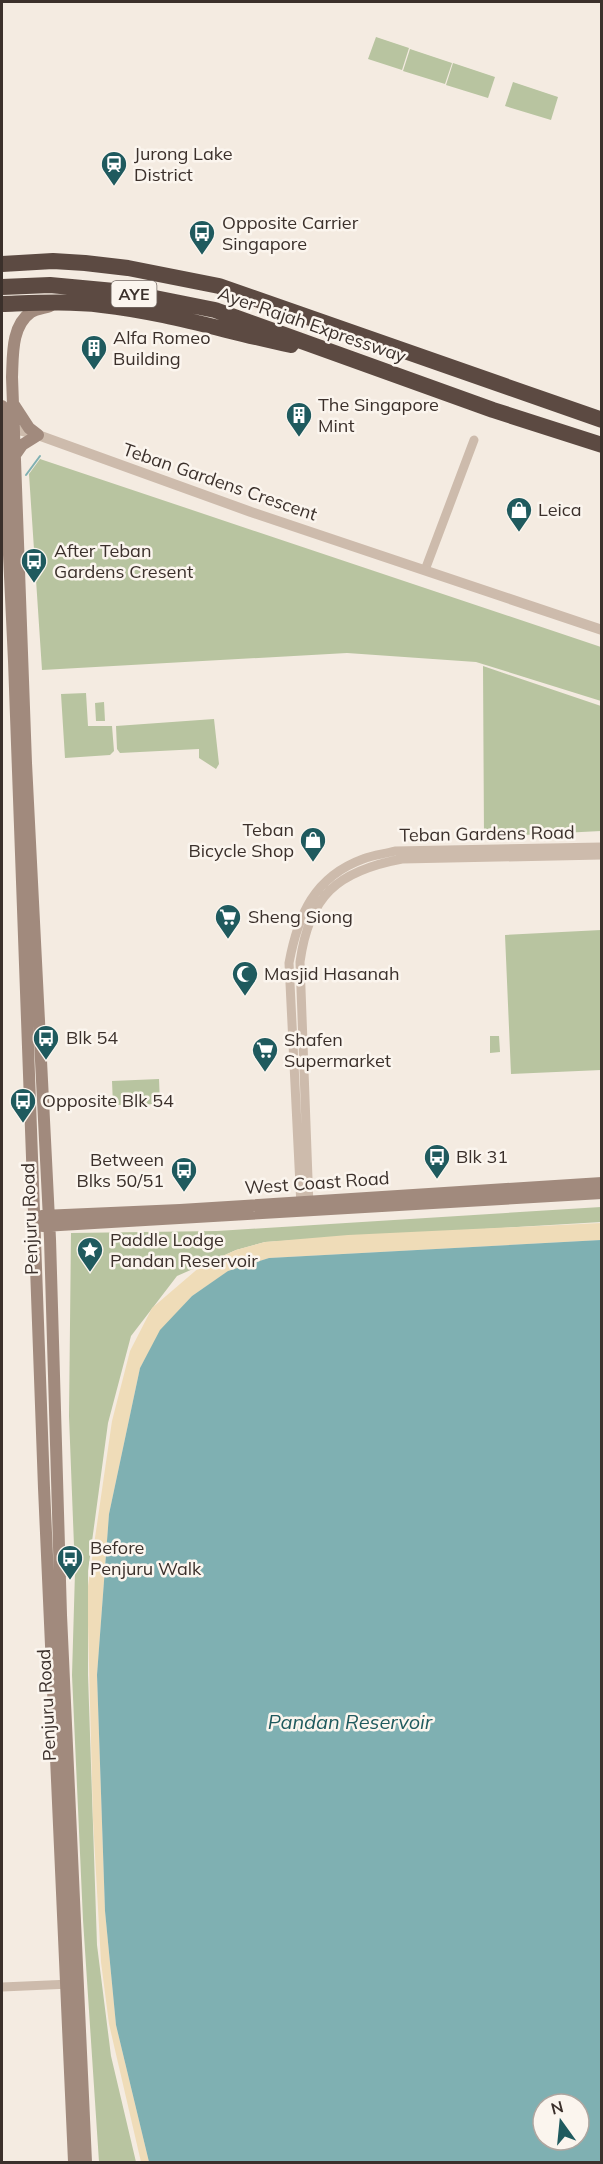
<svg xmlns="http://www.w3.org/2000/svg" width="603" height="2164" font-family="Mulish,sans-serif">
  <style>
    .green { fill: #b8c4a0 }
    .sand { fill: #efdcb8 }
    .water { fill: #7fb0b2; fill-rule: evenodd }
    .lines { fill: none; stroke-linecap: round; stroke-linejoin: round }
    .stream { stroke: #7fb0b2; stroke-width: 2 }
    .minor { stroke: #cdbbac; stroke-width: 9 }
    .tertiary { stroke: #cdbbac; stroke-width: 10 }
    .secondary { stroke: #a18a7d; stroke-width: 12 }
    .motorway { stroke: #5c4a42; stroke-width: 16 }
    .labels { text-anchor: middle; stroke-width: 5; stroke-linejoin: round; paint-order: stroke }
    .shield { fill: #fbf5ee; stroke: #756b66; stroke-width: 1.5 }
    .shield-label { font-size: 16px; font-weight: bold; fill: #3b302b }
    .poi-label { font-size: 18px; fill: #3b302b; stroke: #fbf5ee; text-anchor: start }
    .street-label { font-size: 18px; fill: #3b302b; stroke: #fbf5ee }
    .water-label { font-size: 20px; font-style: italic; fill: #1f5a5e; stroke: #fbf5ee }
  </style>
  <rect width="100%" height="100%" fill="#f4ebe1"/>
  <!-- green -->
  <path class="green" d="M376 37 409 48 402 70 368 59Z
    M410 49 452 63 445 84 403 71Z
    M453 63 495 77 488 98 446 85Z
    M513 82 558 97 551 120 505 106Z
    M40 459 601 647V701L476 662 347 653 42 670 29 474Z
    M483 666 601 706V831L484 837Z
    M86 693 88 726H112L114 751 110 755 65 758 61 694Z
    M104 702 105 721H96L95 703Z
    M214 719 219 764 216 769 199 758V749L120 753 117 749 116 726Z
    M601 930V1070L511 1074 505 935Z
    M490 1036H499L500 1052 490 1053Z
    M159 1079 160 1104 113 1105 112 1081Z
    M601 1207V1222L265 1242 236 1250 177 1276 131 1336 108 1423 88 1571V1675L97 1945 111 2056 136 2162H99L83 1920 72 1675 75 1572 69 1416 71 1233 217 1231Z"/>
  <!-- sand -->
  <path class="sand" d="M601 1223V1240L269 1258 229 1271 192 1296 161 1330 140 1368 109 1514 97 1675 105 1911 116 2025 149 2162H141L109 2024 101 1962 93 1819 88 1625V1586L112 1421 130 1351 152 1308 201 1266 236 1250 265 1242 348 1235Z"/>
  <!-- water -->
  <path class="water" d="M601 1240V2162H149L116 2025 105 1911 97 1675 109 1514 140 1368 160 1330 192 1296 228 1271 269 1258ZM543 2104H579V2140H543Z"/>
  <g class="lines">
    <!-- stream -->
    <path class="stream" d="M26 475 40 456"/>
    <!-- minor -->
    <path class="minor" d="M425 570 474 440
      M301 1206 289 963C298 915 314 877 363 859 373 855 384 854 395 851L602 847
      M309 1206 300 962C309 896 337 871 402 859L602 855
      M2 1987 71 1984"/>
    <!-- tertiary -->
    <path class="tertiary" d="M6 427 38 435 251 512 602 630"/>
    <!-- secondary -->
    <path class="secondary" d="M50 306C44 308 36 309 31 312 11 326 13 356 12 377L26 763 50 1239 61 1615 86 2162
      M14 405 29 428 38 435 22 445 15 455
      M2 406 14 661 44 1488 74 2162
      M42 1216 180 1210 602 1183
      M43 1226 602 1193"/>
    <!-- motorway -->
    <path class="motorway" d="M2 264 53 261 85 263 128 268 219 286 602 420
      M2 287 50 285 125 292 215 310 493 410 602 445
      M2 304C35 303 69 301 102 305 166 312 228 332 291 345"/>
  </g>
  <!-- icons -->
  <defs>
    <g id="station-pin" transform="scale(1.35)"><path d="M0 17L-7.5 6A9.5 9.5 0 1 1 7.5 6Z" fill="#1f5a5e" stroke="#fbf5ee"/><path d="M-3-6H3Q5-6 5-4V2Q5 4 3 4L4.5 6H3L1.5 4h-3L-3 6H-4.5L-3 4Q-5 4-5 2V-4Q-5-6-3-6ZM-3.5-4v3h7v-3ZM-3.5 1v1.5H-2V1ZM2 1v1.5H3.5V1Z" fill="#fff"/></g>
    <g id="bus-pin" transform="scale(1.35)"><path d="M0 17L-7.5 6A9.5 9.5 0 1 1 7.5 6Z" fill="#1f5a5e" stroke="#fbf5ee"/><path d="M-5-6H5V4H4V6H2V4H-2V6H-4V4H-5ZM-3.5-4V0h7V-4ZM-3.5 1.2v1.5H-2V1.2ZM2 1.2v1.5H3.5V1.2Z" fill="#fff"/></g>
    <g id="building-pin" transform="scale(1.35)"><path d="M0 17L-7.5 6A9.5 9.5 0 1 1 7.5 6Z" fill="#1f5a5e" stroke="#fbf5ee"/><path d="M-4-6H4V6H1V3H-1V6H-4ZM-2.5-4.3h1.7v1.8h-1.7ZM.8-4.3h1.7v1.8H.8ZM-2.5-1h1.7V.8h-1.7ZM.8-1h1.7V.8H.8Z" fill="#fff"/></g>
    <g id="shop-pin" transform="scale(1.35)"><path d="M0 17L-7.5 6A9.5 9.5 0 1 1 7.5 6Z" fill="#1f5a5e" stroke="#fbf5ee"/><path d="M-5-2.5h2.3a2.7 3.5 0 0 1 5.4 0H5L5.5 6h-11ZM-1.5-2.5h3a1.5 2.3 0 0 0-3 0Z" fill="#fff"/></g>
    <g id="supermarket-pin" transform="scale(1.35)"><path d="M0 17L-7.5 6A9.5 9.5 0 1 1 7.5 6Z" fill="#1f5a5e" stroke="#fbf5ee"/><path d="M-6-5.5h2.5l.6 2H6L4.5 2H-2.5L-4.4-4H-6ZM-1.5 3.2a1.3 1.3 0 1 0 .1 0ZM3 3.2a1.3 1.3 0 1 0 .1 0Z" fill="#fff"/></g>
    <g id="mosque-pin" transform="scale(1.35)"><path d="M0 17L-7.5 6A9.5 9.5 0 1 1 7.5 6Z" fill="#1f5a5e" stroke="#fbf5ee"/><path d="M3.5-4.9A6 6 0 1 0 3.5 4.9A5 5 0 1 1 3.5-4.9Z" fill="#fff"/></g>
    <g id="sight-pin" transform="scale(1.35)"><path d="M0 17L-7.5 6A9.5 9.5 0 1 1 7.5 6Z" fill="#1f5a5e" stroke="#fbf5ee"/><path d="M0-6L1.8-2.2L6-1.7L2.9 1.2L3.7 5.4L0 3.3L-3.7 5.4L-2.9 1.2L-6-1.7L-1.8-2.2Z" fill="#fff"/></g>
  </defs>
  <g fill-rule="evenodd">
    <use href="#station-pin" x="114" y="164"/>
    <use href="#bus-pin" x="202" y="233"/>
    <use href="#building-pin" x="94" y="348"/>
    <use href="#building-pin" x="299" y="415"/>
    <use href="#shop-pin" x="519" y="510"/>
    <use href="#bus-pin" x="34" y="561"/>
    <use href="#shop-pin" x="313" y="840"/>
    <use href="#supermarket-pin" x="228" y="917"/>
    <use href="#mosque-pin" x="245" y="974"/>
    <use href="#bus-pin" x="46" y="1038"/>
    <use href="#supermarket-pin" x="265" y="1050"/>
    <use href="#bus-pin" x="23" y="1101"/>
    <use href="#bus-pin" x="437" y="1157"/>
    <use href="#bus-pin" x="184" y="1170"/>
    <use href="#sight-pin" x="90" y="1250"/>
    <use href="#bus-pin" x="70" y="1558"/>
  </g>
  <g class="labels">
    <!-- shield labels -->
    <rect class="shield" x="111.5" y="281" width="45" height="26" rx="4.5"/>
    <g class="shield-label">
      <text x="134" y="300">AYE</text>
    </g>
    <!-- poi labels -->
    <g class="poi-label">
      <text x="134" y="160">Jurong Lake<tspan x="134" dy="21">District</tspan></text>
      <text x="222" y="229">Opposite Carrier<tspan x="222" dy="21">Singapore</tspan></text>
      <text x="113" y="344">Alfa Romeo<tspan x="113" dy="21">Building</tspan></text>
      <text x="318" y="411">The Singapore<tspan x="318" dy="21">Mint</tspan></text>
      <text x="538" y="516">Leica</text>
      <text x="54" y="557">After Teban<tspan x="54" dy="21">Gardens Cresent</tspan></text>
      <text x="294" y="836" text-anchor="end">Teban<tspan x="294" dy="21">Bicycle Shop</tspan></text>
      <text x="248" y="923">Sheng Siong</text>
      <text x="264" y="980">Masjid Hasanah</text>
      <text x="66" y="1044">Blk 54</text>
      <text x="284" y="1046">Shafen<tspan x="284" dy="21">Supermarket</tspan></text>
      <text x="42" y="1107">Opposite Blk 54</text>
      <text x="456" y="1163">Blk 31</text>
      <text x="164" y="1166" text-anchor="end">Between<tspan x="164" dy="21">Blks 50/51</tspan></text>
      <text x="110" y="1246">Paddle Lodge<tspan x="110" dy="21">Pandan Reservoir</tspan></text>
      <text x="90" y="1554">Before<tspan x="90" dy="21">Penjuru Walk</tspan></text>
    </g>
    <!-- street labels -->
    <g class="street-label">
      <text transform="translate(312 325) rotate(19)" y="6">Ayer Rajah Expressway</text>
      <text transform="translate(220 482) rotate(19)" y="6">Teban Gardens Crescent</text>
      <text transform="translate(487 834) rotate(-1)" y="6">Teban Gardens Road</text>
      <text transform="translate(317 1183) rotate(-4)" y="6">West Coast Road</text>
      <text transform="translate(30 1219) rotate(-92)" y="6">Penjuru Road</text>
      <text transform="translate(47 1705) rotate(-93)" y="6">Penjuru Road</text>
    </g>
    <!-- water labels -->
    <g class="water-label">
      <text x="350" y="1729">Pandan Reservoir</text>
    </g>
  </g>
  <!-- border -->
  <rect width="603" height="2164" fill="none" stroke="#3b302b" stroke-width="6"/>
  <!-- north arrow -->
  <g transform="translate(561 2122) rotate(345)"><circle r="28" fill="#fbf5ee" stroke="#aea6a0" stroke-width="1.5"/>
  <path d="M0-4.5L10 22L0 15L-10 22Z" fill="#1f5a5e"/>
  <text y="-9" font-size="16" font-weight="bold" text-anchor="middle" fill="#3b302b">N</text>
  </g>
</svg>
